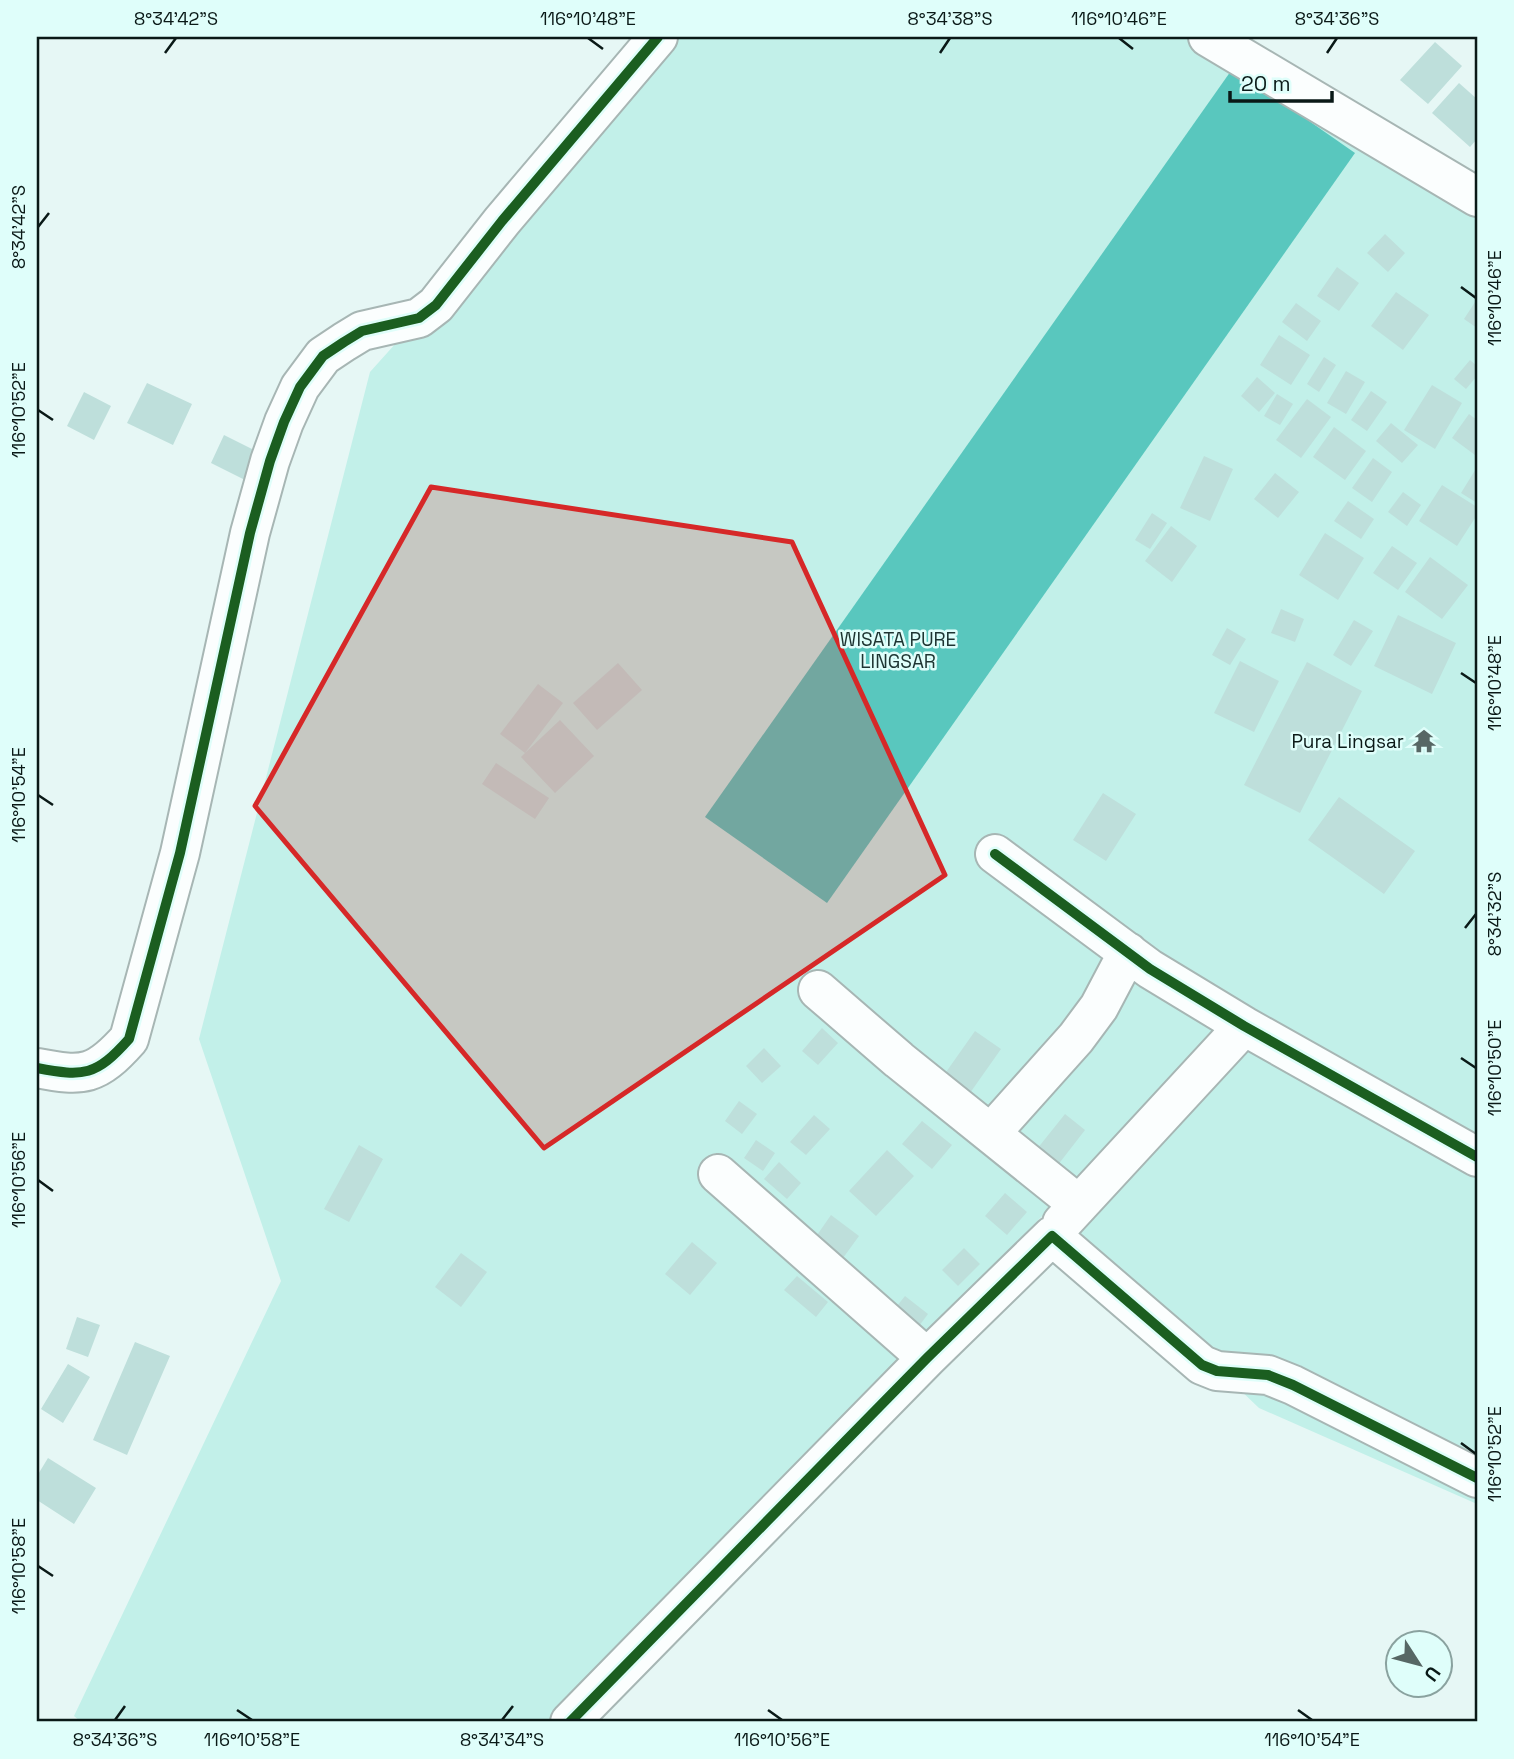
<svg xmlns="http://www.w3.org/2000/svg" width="1514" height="1759" font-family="'Space Grotesk',sans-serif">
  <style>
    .green { fill: #c2f0e9 }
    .water { fill: #59c7be }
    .building { fill: #bedfdb }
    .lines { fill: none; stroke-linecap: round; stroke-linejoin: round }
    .street-casing { stroke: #a7b6b4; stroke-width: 42 }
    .street { stroke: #fbfefe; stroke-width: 38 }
    .cycleway-casing { stroke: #dffefa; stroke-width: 15 }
    .cycleway { stroke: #1b5e20; stroke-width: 10 }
    .marked { fill: #d62828; fill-opacity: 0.2; stroke: #d62828; stroke-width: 5; stroke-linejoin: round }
    .ticks { fill: none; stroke: #0a1917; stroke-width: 2.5 }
    .labels { text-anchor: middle; stroke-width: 5; stroke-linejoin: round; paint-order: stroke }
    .park-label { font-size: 19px; fill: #1d3431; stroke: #dffefa }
    .poi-label { font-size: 19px; fill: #0a1917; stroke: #dffefa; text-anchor: end }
    .neatline { fill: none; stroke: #0a1917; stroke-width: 2.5 }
    .ticks-label { font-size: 18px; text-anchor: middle; fill: #0a1917 }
  </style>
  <rect width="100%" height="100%" fill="#e6f7f5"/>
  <!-- green -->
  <path class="green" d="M671 37H1204L1477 206V1504L1259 1408 1050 1208 552 1722H81L74 1716 281 1281 199 1039 370 372Z"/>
  <!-- water -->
  <path class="water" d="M1233 68 1355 153 827 903 705 817Z"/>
  <!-- building -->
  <path class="building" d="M1435 42 1462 66 1428 104 1400 80Z
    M1459 83 1477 99V139L1470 147 1432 113Z
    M1385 234 1405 253 1388 272 1367 253Z
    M1337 267 1359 283 1339 311 1317 296Z
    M1396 292 1429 315 1403 350 1371 326Z
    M1477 299V328L1464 319Z
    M1296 303 1321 321 1307 341 1282 322Z
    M1279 335 1310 355 1291 385 1260 365Z
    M1324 357 1336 365 1319 392 1307 384Z
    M1470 360 1477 366V376L1466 389 1454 379Z
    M1346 371 1365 382 1346 414 1327 403Z
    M1257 377 1275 393 1259 412 1241 396Z
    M147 383 192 404 173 445 127 423Z
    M1432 385 1462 403 1435 449 1404 430Z
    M1371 391 1387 402 1367 431 1351 420Z
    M84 392 111 406 94 440 67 426Z
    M1277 394 1293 404 1280 425 1264 416Z
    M1307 399 1331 417 1301 458 1276 440Z
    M1469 414 1477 420V451L1475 455 1452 438Z
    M1391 423 1418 445 1402 463 1376 441Z
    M1334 427 1366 451 1345 480 1313 457Z
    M224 435 260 453 247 481 211 463Z
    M1204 456 1233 469 1210 521 1180 508Z
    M1373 458 1392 472 1372 502 1352 488Z
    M1477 467V503L1461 493Z
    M1275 473 1299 492 1278 518 1254 499Z
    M1442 485 1477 507V515L1457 546 1419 521Z
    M1403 492 1421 505 1407 526 1388 512Z
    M1348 501 1374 519 1361 539 1334 521Z
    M1152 513 1167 523 1150 549 1135 540Z
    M1171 526 1197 546 1172 582 1145 561Z
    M1325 533 1364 558 1338 600 1299 575Z
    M1392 546 1417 563 1398 590 1373 573Z
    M1430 557 1468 585 1442 619 1405 592Z
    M1281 609 1304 619 1295 642 1271 633Z
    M1398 615 1456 643 1432 694 1374 666Z
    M1354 620 1373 631 1351 666 1333 655Z
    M1227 628 1246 639 1230 665 1212 655Z
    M1240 661 1279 681 1254 732 1214 713Z
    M1307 662 1362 691 1300 813 1244 785Z
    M618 663 642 690 597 730 573 703Z
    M538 684 563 703 525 753 560 720 594 756 555 793 521 757 525 753 500 734Z
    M496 763 549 798 535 819 482 784Z
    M1103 793 1136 814 1106 861 1073 840Z
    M1339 797 1415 851 1384 894 1308 840Z
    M822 1028 838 1043 818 1065 802 1051Z
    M975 1031 1001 1049 970 1093 944 1075Z
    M764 1048 781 1066 762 1083 746 1066Z
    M739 1101 757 1114 742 1134 725 1121Z
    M1065 1114 1085 1130 1054 1170 1033 1154Z
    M814 1115 830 1129 806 1155 790 1142Z
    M922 1121 952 1145 932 1169 902 1144Z
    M756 1140 775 1153 763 1171 744 1158Z
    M359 1145 383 1159 349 1222 324 1209Z
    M887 1150 914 1176 876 1216 849 1191Z
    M779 1162 801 1183 787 1199 764 1179Z
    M1005 1193 1027 1212 1007 1235 985 1216Z
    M831 1215 859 1236 843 1258 815 1238Z
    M692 1242 717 1263 690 1295 665 1274Z
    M964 1248 980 1264 958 1286 942 1270Z
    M461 1253 487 1272 461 1307 435 1287Z
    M797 1276 828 1302 816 1317 784 1290Z
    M905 1296 928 1314 916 1330 893 1311Z
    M77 1317 100 1325 88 1357 66 1349Z
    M135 1342 170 1356 127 1455 93 1440Z
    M68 1364 90 1377 63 1423 41 1409Z
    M48 1458 96 1488 74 1524 37 1500V1476Z"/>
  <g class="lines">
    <!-- street casing -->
    <g class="street-casing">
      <path id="street" d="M1208 37 1477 197
        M995 854 1150 969 1244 1026 1477 1157
        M818 990 899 1060 1078 1204
        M37 1068C84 1077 96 1076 129 1039L180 853 250 533 270 461 284 422 300 387 323 356 344 342 362 331 419 318 436 305 502 221 658 37
        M991 1133 1076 1038 1099 1007 1128 952
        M718 1174 927 1358
        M1062 1223 1244 1026
        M570 1722 927 1358 1052 1236 1202 1365 1217 1371 1268 1375 1293 1385 1477 1478"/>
    </g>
    <!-- street -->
    <use href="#street" class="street"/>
    <!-- cycleway casing -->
    <g class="cycleway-casing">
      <path id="cycleway" d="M995 854 1150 969 1244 1026 1477 1157
        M37 1068C84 1077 96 1076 129 1039L180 853 250 533 270 461 284 422 300 387 323 356 344 342 362 331 419 318 436 305 502 221 658 37
        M570 1722 927 1358 1052 1236 1202 1365 1217 1371 1268 1375 1293 1385 1477 1478"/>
    </g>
    <!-- cycleway -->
    <use href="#cycleway" class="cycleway"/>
  </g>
  <!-- marked area -->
  <path class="marked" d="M431 487 792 542 945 875 544 1148 255 806Z"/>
  <!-- ticks -->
  <path class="ticks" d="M588 38 603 49M1119 38 1133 49M165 53 176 38M940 53 950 38M1327 53 1337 38M38 227 49 213M1461 287 1476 298M38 410 53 420M1461 673 1476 683M38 795 53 805M1465 928 1476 914M1461 1058 1476 1068M38 1180 53 1191M1461 1443 1476 1454M38 1566 53 1576M237 1710 252 1720M768 1710 782 1720M1298 1710 1312 1720M115 1720 125 1706M502 1720 513 1706"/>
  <!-- icons -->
  <defs>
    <g id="temple-bare" transform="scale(1.89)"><path d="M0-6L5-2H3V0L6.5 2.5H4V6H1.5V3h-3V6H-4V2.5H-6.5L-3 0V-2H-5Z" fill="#576765" stroke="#dffefa" stroke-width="2.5" paint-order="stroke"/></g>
  </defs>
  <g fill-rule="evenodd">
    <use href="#temple-bare" x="1424" y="741"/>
  </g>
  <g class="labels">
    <!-- park labels -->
    <g class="park-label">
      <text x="898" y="646">WISATA PURE<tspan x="898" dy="22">LINGSAR</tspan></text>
    </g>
    <!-- poi labels -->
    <g class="poi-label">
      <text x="1404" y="748">Pura Lingsar</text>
    </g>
  </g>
  <!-- border -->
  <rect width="1514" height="1759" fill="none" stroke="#dffefa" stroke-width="77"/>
  <!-- north arrow -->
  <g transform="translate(1419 1664) rotate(126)"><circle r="33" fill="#dffefa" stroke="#8aa29f" stroke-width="2"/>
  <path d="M0-5L12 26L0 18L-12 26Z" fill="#576765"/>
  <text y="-10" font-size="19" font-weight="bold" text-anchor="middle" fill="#0a1917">U</text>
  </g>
  <!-- scale -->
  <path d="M1230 91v10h102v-10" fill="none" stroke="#0a1917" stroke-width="3.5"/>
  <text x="1241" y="91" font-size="21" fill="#0a1917" stroke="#dffefa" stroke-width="5" paint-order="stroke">20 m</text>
  <rect x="38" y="38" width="1438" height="1682" class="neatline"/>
  <g class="ticks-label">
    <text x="176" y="25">8°34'42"S</text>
    <text x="588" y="25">116°10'48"E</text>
    <text x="950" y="25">8°34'38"S</text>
    <text x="1119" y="25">116°10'46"E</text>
    <text x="1337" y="25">8°34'36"S</text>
    <text transform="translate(19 227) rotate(-90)" y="6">8°34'42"S</text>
    <text transform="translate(1495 298) rotate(-90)" y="6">116°10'46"E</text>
    <text transform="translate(19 410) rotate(-90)" y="6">116°10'52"E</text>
    <text transform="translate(1495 683) rotate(-90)" y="6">116°10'48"E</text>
    <text transform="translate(19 795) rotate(-90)" y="6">116°10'54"E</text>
    <text transform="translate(1495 914) rotate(-90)" y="6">8°34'32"S</text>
    <text transform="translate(1495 1068) rotate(-90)" y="6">116°10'50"E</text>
    <text transform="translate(19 1180) rotate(-90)" y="6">116°10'56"E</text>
    <text transform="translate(1495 1454) rotate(-90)" y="6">116°10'52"E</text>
    <text transform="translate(19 1566) rotate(-90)" y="6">116°10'58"E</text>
    <text x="115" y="1746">8°34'36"S</text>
    <text x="252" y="1746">116°10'58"E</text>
    <text x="502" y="1746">8°34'34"S</text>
    <text x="782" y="1746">116°10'56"E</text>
    <text x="1312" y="1746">116°10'54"E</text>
  </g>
</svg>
